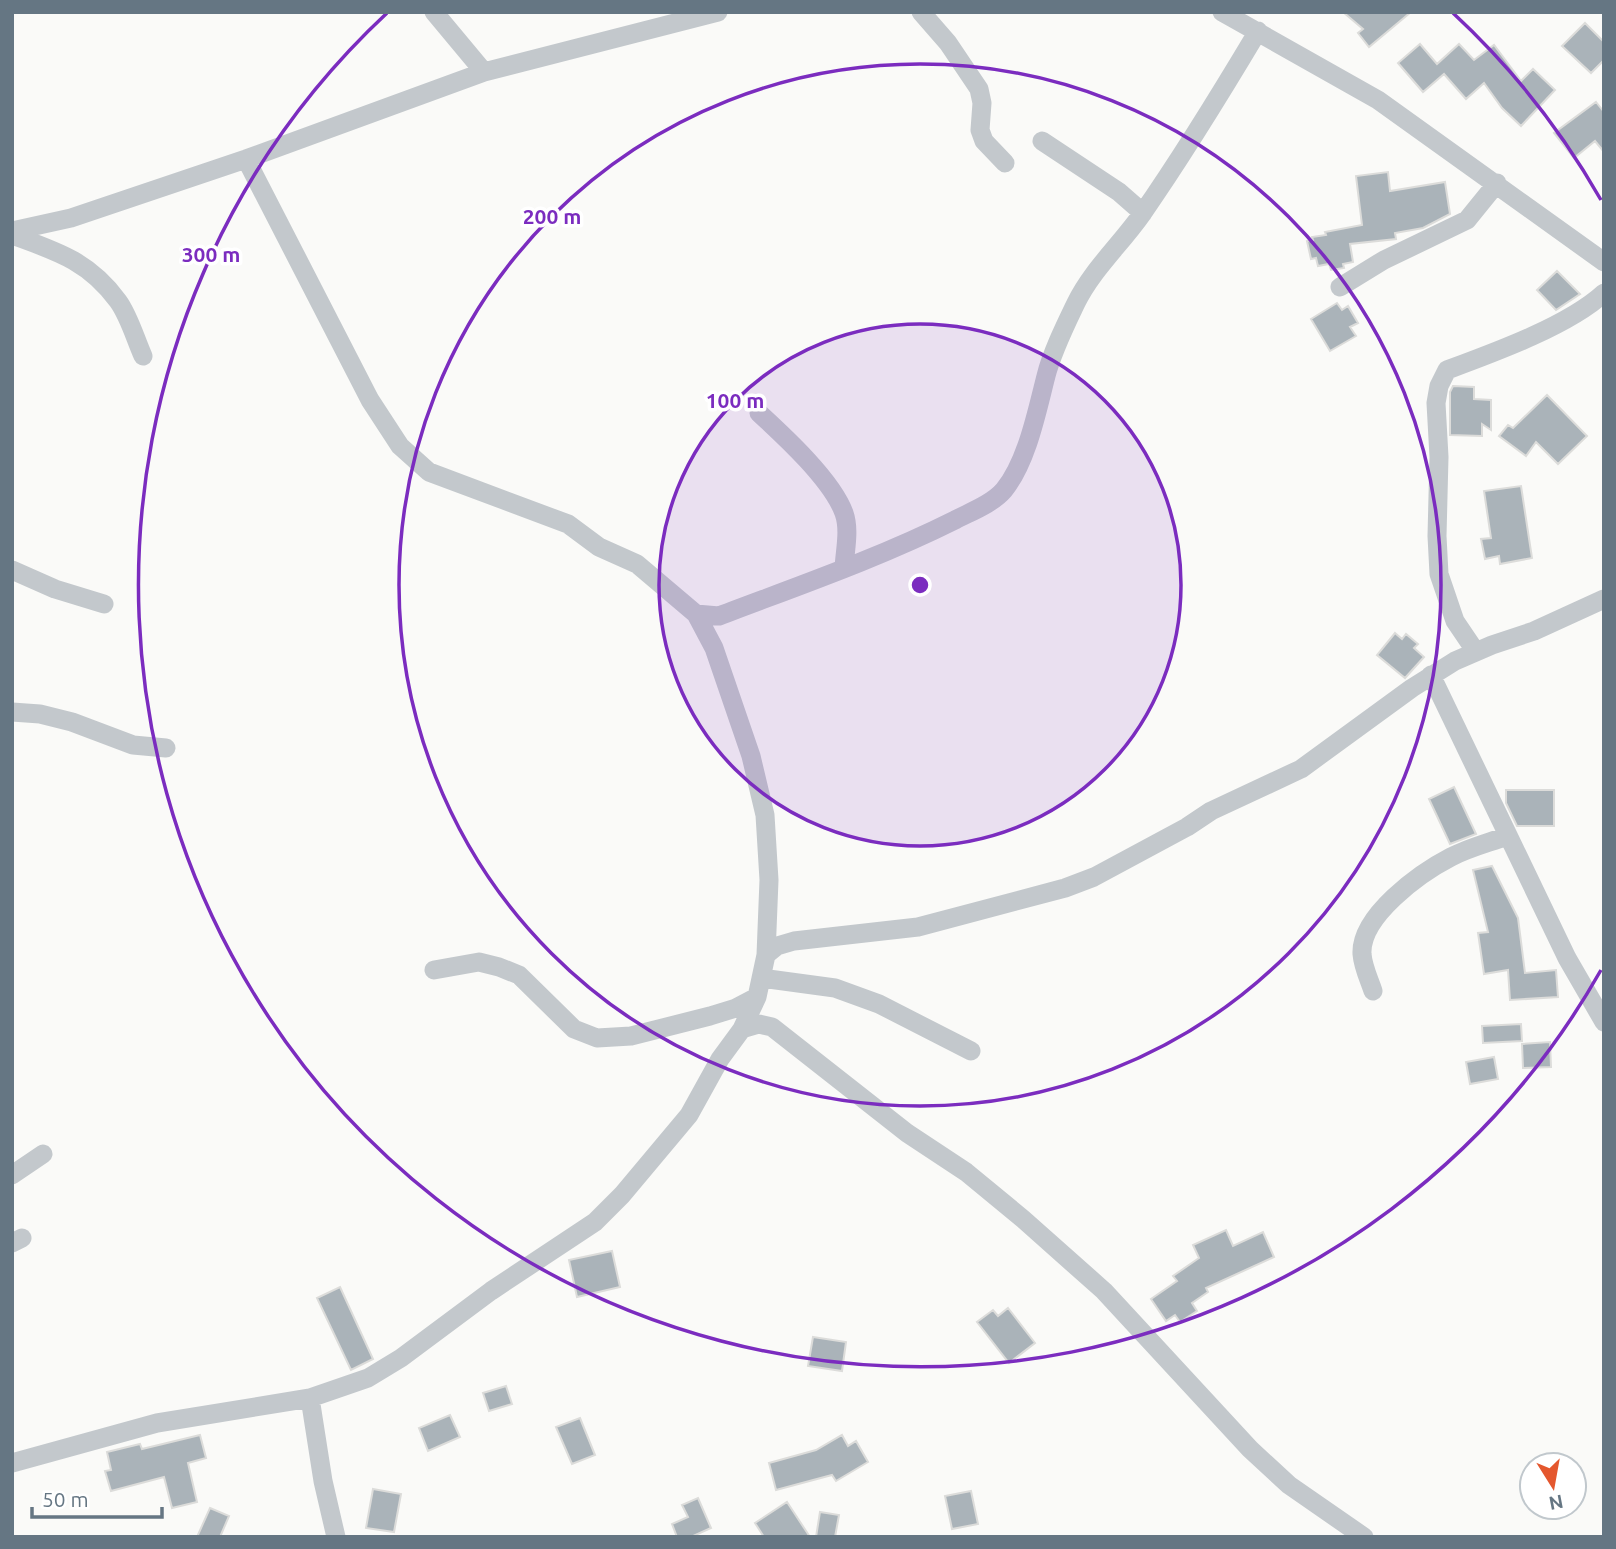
<svg xmlns="http://www.w3.org/2000/svg" width="1616" height="1549" font-family="Ubuntu,sans-serif">
  <style>
    .building { fill: #aab3b9; stroke: #dcdcda; stroke-width: 2 }
    .lines { fill: none; stroke-linecap: round; stroke-linejoin: round }
    .minor { stroke: #c3c8cc; stroke-width: 19 }
    .ring { fill: none; stroke: #7b2cbf; stroke-width: 3.5 }
    .centre { fill: #7b2cbf; stroke: #fff; stroke-width: 3.5 }
    .ring-label { font-size: 21px; text-anchor: middle; font-weight: bold; fill: #7b2cbf; stroke: #fff; stroke-width: 7; stroke-linejoin: round; paint-order: stroke }
  </style>
  <rect width="100%" height="100%" fill="#fafaf8"/>
  <!-- building -->
  <path class="building" d="M1343 12H1411L1369 47 1358 33 1363 29Z
    M1585 23 1604 42V60L1591 73 1562 46Z
    M1420 44 1437 64 1459 44 1474 60 1494 45 1521 81 1533 69 1555 90 1521 126 1502 108 1484 83 1466 99 1444 74 1423 92 1398 63Z
    M1596 102 1604 112V152L1595 141 1574 158 1554 133Z
    M1388 172 1390 191 1445 182 1450 214 1423 228 1395 233 1396 239 1350 244 1353 262 1343 264 1344 268 1331 270 1329 264 1318 266 1316 258 1311 259 1307 241 1313 240 1312 237 1326 235 1325 232 1362 225 1356 176Z
    M1557 271 1580 294 1556 310 1537 290Z
    M1337 303 1342 310 1348 306 1358 323 1350 327 1356 336 1330 351 1311 319Z
    M1453 386 1474 387V399L1491 400V430L1482 424V436L1450 435V392Z
    M1547 395 1587 436 1558 464 1536 442 1526 456 1499 436 1508 425 1513 428Z
    M1521 486 1532 558 1500 564 1499 556 1485 559 1481 539 1491 538 1484 491Z
    M1395 633 1402 639 1406 634 1418 644 1414 648 1424 657 1405 678 1377 655Z
    M1454 787 1476 834 1450 844 1429 799Z
    M1506 790H1554V826H1517L1506 803Z
    M1492 866 1518 918 1525 973 1556 970 1558 997 1510 1000 1508 970 1484 974 1478 933 1488 932 1473 870Z
    M1521 1024 1522 1041 1483 1043 1482 1026Z
    M1550 1042 1551 1067 1523 1068 1522 1044Z
    M1494 1057 1498 1079 1470 1084 1466 1062Z
    M1226 1230 1233 1246 1263 1232 1274 1257 1206 1288 1208 1292 1192 1303 1197 1311 1180 1322 1175 1315 1166 1321 1151 1299 1177 1281 1173 1276 1199 1258 1193 1245Z
    M612 1251 620 1287 577 1297 569 1260Z
    M340 1287 373 1359 351 1370 317 1298Z
    M1008 1308 1035 1343 1009 1363 977 1322 993 1310 998 1316Z
    M813 1337 846 1342 842 1371 808 1366Z
    M506 1386 512 1404 489 1411 483 1393Z
    M450 1415 460 1437 428 1451 419 1428Z
    M580 1418 595 1455 572 1464 556 1427Z
    M200 1435 206 1458 188 1463 197 1502 172 1508 164 1477 111 1491 105 1471 111 1470 107 1452 140 1444 142 1449Z
    M842 1435 848 1446 856 1441 868 1462 836 1481 832 1475 776 1490 769 1463 816 1450Z
    M373 1489 401 1494 394 1532 366 1528Z
    M971 1491 978 1524 952 1529 945 1496Z
    M698 1498 711 1528 691 1537H677L672 1524 688 1517 682 1505Z
    M787 1502 810 1537H764L755 1523Z
    M210 1508 229 1516 220 1537H197Z
    M820 1512 839 1515 835 1537H816Z"/>
  <g class="lines">
    <!-- minor -->
    <path class="minor" d="M434 12 484 72
      M921 12 948 43 979 89 982 103 980 130 984 141 1005 163
      M1222 12 1378 100 1604 262
      M1042 141 1119 192 1143 213
      M12 231 71 218 246 159 484 72 718 12
      M12 235C56 251 89 261 118 301 129 316 135 338 143 356
      M1340 287 1384 260 1467 220 1497 183
      M759 413C784 436 832 480 844 513 850 530 845 550 844 568
      M12 570 55 589 104 604
      M696 614 719 616C798 586 879 558 955 520 970 512 992 504 1004 490 1027 462 1037 411 1046 376 1052 352 1065 326 1076 303 1092 270 1121 244 1142 214 1183 155 1221 93 1258 31
      M1476 652 1455 621 1439 574 1437 536 1439 457 1436 403 1439 386 1447 370C1493 353 1568 326 1604 293
      M1431 675 1567 958 1604 1022
      M12 712 40 714 72 722 133 745 166 748
      M766 955 777 946 794 941 918 927 1065 888 1094 877 1187 827 1211 811 1301 769 1412 688 1455 661 1492 645 1534 631 1604 599
      M434 970 479 962 499 967 519 975 574 1029 597 1038 631 1036 710 1016 736 1008 757 997
      M761 978 835 988 879 1004 971 1051
      M1373 991C1369 979 1363 967 1362 954 1360 916 1420 873 1451 857 1468 848 1488 843 1507 836
      M742 1029 759 1024 772 1027 907 1133 966 1172 1023 1219 1104 1291 1250 1449 1289 1485 1364 1537
      M12 1175 43 1154
      M12 1243 22 1238
      M310 1398 323 1481 336 1537
      M12 1463 157 1423 310 1398 368 1378 401 1358 491 1291 595 1222 622 1195 689 1115 720 1059 742 1029 757 997 766 955 769 880 765 815 751 756 714 648 696 614 637 564 599 547 568 524 429 472 400 446 370 400 246 159"/>
  </g>
  <!-- distance rings -->
  <circle cx="920" cy="585" r="261" fill="#7b2cbf" fill-opacity=".12"/>
  <g class="ring">
    <circle cx="920" cy="585" r="261"/>
    <circle cx="920" cy="585" r="521"/>
    <path d="M1601 970A782 782 0 1 1 387 13M1453 13A782 782 0 0 1 1601 200"/>
  </g>
  <circle cx="920" cy="585" r="10" class="centre"/>
  <g class="ring-label">
    <text x="552" y="224">200 m</text>
    <text x="211" y="262">300 m</text>
    <text x="735" y="408">100 m</text>
  </g>
  <!-- border -->
  <rect width="1616" height="1549" fill="none" stroke="#657683" stroke-width="28"/>
  <!-- north arrow -->
  <g transform="translate(1553 1486) rotate(169)"><circle r="33" fill="#ffffff" stroke="#c1c8cd" stroke-width="2"/>
  <path d="M0-5L12 26L0 18L-12 26Z" fill="#e4572e"/>
  <text y="-10" font-size="19" font-weight="bold" text-anchor="middle" fill="#657683">N</text>
  </g>
  <!-- scale -->
  <path d="M32 1507v10h130v-10" fill="none" stroke="#657683" stroke-width="3.5"/>
  <text x="42" y="1507" font-size="21" fill="#657683" stroke="#ffffff" stroke-width="5" paint-order="stroke">50 m</text>
</svg>
